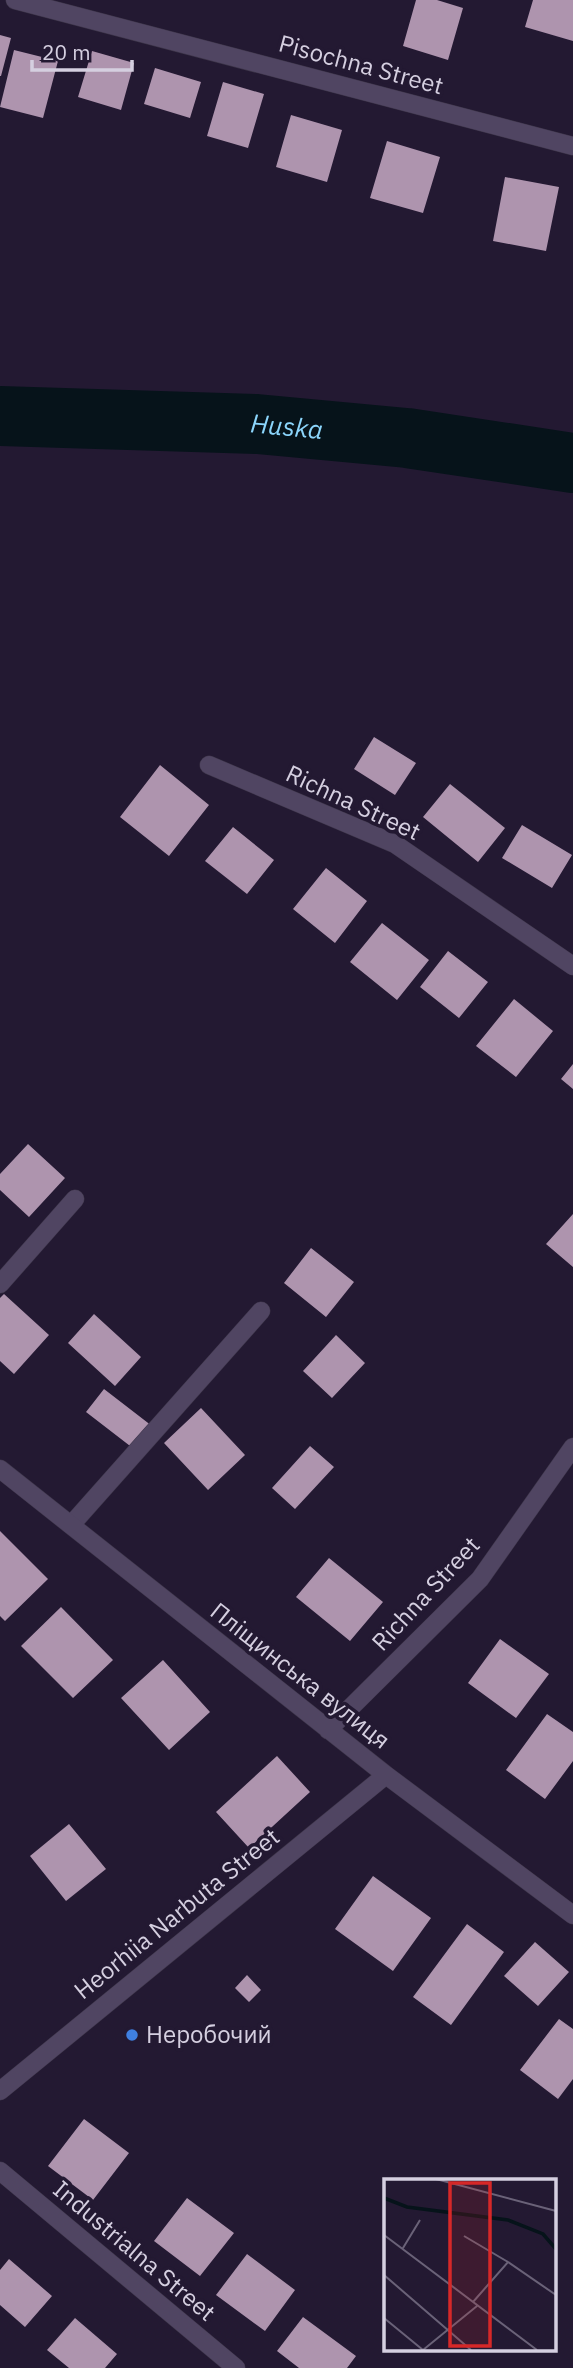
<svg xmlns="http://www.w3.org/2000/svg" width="573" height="2368" font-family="'IBM Plex Sans',sans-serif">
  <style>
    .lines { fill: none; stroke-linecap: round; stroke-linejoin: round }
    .river { stroke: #06131a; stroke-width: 60 }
    .building { fill: #ae94ae }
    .service-casing { stroke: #3d3549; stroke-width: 19 }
    .minor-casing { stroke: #3d3549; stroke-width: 19 }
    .service { stroke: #504562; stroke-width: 18 }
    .minor { stroke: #504562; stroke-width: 18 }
    .shop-dot { fill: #3f7fe0; stroke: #231932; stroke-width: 2.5 }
    .labels { text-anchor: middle; stroke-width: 7; stroke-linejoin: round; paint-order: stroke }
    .street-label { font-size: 24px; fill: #d5cfe0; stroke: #231932 }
    .poi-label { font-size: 24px; fill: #d5cfe0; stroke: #231932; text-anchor: start }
    .water-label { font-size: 26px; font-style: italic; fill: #8bd5fb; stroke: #231932 }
    .inset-river { fill: none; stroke: #06131a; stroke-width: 3.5 }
    .inset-road { fill: none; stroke: #6a6278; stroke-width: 2 }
    .view { fill: #d62828; fill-opacity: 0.15; stroke: #d62828; stroke-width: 3.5 }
    .inset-edge { fill: none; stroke: #d5cfe0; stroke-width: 3.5 }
  </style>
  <rect width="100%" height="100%" fill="#231932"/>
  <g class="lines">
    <!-- river -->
    <path class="river" id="s1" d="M0 416 257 424 407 438 573 463"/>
  </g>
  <!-- building -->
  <path class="building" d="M416 0H437L463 8 448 60 403 46Z
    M533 0H573V41L525 27Z
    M0 35 11 38 1 76H0Z
    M14 50 58 61 43 118 0 107Z
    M92 51 134 63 121 110 78 97Z
    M155 68 201 82 190 118 144 104Z
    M223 82 264 94 248 148 207 136Z
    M291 115 342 130 327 182 276 167Z
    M387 141 440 157 423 213 370 198Z
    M505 177 559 187 546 251 493 241Z
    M374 737 416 763 395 795 354 769Z
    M160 765 209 805 169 856 120 817Z
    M450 784 505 828 478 862 423 817Z
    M522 825 572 855 552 888 502 858Z
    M233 827 274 860 247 894 205 861Z
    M326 868 367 901 335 943 293 909Z
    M382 923 429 960 397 1000 350 962Z
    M448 951 488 982 459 1018 420 987Z
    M514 999 553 1031 516 1077 476 1046Z
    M573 1064V1089L561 1079Z
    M28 1144 65 1178 29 1217 0 1190V1174Z
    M573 1214V1267L546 1244Z
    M311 1248 354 1282 326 1317 284 1283Z
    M4 1294 49 1335 14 1374 0 1361V1298Z
    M94 1314 141 1357 115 1386 68 1343Z
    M336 1335 365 1363 332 1398 303 1371Z
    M104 1389 152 1426 134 1449 86 1412Z
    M201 1408 245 1455 208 1490 164 1443Z
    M310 1446 334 1467 295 1509 272 1488Z
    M0 1531 48 1579 5 1621 0 1616Z
    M329 1558 383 1602 350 1641 296 1597Z
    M61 1607 113 1660 73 1698 21 1646Z
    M500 1639 549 1674 516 1718 468 1683Z
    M163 1660 210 1712 169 1750 121 1698Z
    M547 1714 573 1732V1761L545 1799 506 1770Z
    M277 1756 310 1792 249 1848 216 1812Z
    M69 1824 106 1869 66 1901 30 1856Z
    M373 1876 431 1918 393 1971 335 1929Z
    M467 1924 504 1952 451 2025 413 1997Z
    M535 1942 569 1972 538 2006 504 1976Z
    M247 1975 261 1990 249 2002 235 1988Z
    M559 2019 573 2029V2079L558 2099 520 2070Z
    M84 2119 129 2153 93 2200 48 2166Z
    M187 2198 234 2233 200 2276 154 2241Z
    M247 2254 295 2290 265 2331 216 2295Z
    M9 2259 52 2296 25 2327 0 2305V2270Z
    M303 2317 356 2356 347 2368H299L277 2351Z
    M75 2318 117 2354 105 2368H69L47 2350Z"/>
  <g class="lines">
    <!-- service casing -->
    <g class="service-casing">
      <path id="service" d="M0 1284 75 1199
        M71 1525 261 1311"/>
    </g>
    <!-- minor casing -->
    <g class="minor-casing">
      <path id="minor" d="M15 0 573 146
        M209 765 395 844 573 966
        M0 1469 386 1775 573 1915
        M328 1730 480 1579 573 1447
        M0 2091 386 1775
        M0 2171 236 2368"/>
    </g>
    <!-- service -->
    <use href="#service" class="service"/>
    <!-- minor -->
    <use href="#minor" class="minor"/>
  </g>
  <!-- markers -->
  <circle class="shop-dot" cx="132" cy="2035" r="7"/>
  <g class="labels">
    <!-- street labels -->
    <g class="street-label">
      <text transform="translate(361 65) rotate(15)" y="8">Pisochna Street</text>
      <text transform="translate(353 803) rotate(25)" y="8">Richna Street</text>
      <text transform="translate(426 1594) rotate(-47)" y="8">Richna Street</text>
      <text transform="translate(300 1676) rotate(38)" y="8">Пліщинська вулиця</text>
      <text transform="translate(177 1914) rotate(-39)" y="8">Heorhiia Narbuta Street</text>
      <text transform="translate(134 2251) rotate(40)" y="8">Industrialna Street</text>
    </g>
    <!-- poi labels -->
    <g class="poi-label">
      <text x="146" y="2043">Неробочий</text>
    </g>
    <!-- water labels -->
    <g class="water-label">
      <text dy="9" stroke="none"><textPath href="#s1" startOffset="287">Huska</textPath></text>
    </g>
  </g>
  <!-- overview -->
  <g transform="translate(384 2179)">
    <rect width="172" height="172" fill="#231932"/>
    <path class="inset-river" d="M0 19 23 28 124 41 159 55 172 70"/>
    <path class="inset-road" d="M52 0 172 32M0 56 153 171M80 57 124 83M19 69 36 41M0 96 87 171M89 123 124 83 172 116M0 139 39 171 93 127"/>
    <path class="view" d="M66 4H106V167H66Z"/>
    <rect width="172" height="172" class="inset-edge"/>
  </g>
  <!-- scale -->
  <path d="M32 60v10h100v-10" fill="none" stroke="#d5cfe0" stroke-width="3.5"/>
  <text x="42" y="60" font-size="21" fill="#d5cfe0" stroke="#231932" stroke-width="5" paint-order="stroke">20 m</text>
</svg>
